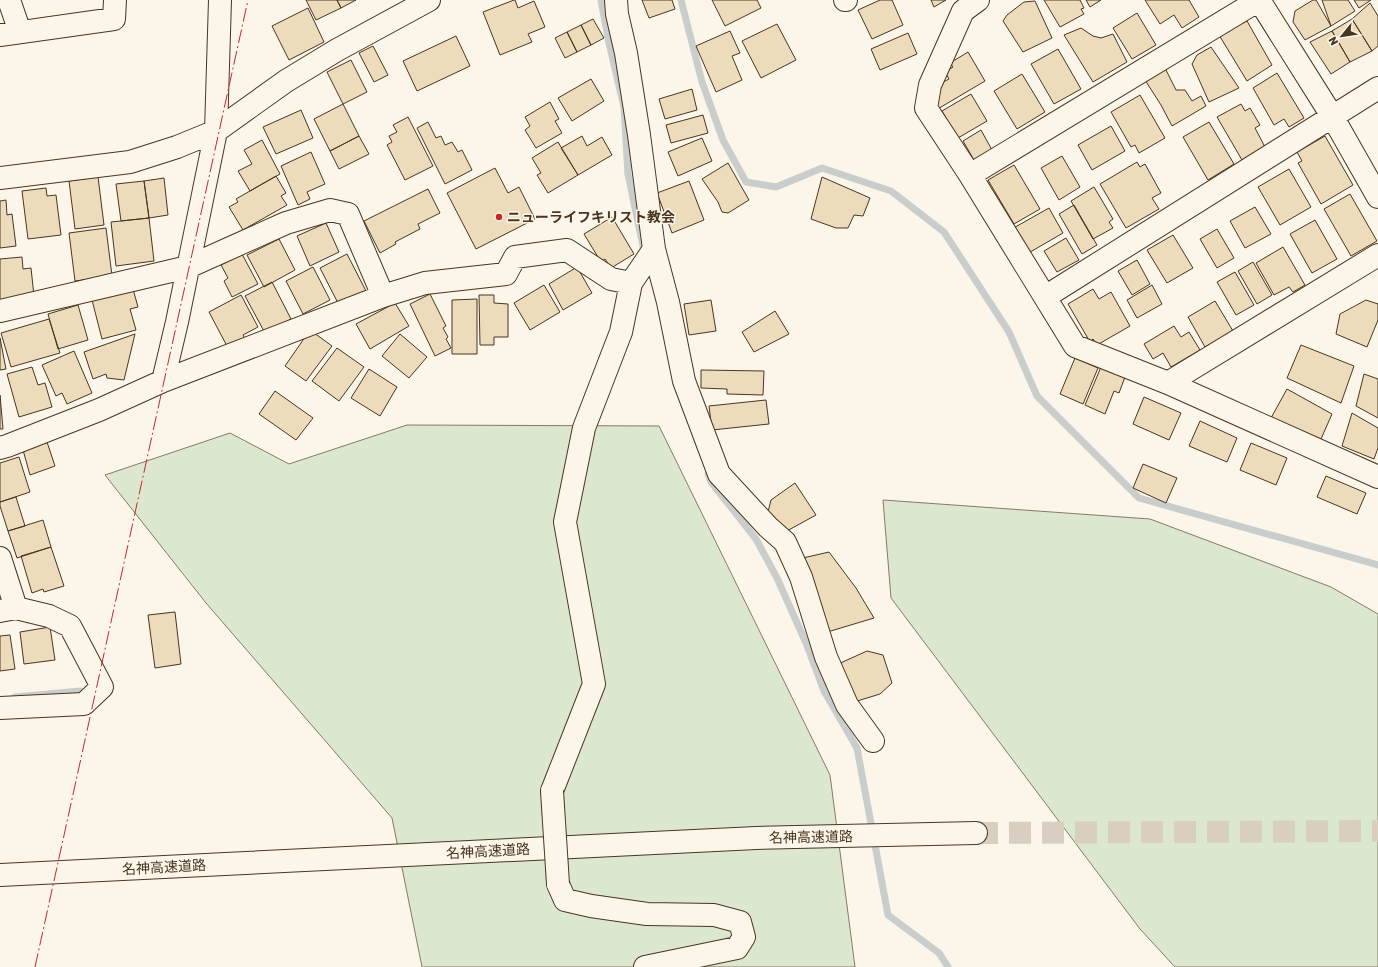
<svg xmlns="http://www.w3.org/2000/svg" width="1378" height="967" font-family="Rubik,'Noto Sans JP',sans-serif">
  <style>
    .green { fill: #dce7d0; stroke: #887966 }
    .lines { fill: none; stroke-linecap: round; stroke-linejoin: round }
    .stream { stroke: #c9cecd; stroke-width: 7 }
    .building { fill: #ecdcbc; stroke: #4a3520 }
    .highway-tunnel { stroke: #d8cfc1; stroke-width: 22; stroke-dasharray: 22 11; stroke-linecap: butt }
    .street-casing { stroke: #4a3520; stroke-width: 24 }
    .highway-casing { stroke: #4a3520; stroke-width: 24 }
    .street { stroke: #fbf6e9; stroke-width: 22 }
    .highway { stroke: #fbf6e9; stroke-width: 22 }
    .street-bridge-casing { stroke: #4a3520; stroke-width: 24; stroke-linecap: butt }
    .street-bridge { stroke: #fbf6e9; stroke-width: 22 }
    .power { stroke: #c62828; stroke-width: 1; stroke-dasharray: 14 3 2 3; stroke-linecap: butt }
    .poi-dot { fill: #c62828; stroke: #fbf6e9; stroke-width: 1.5 }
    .labels { text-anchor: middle; stroke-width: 3; stroke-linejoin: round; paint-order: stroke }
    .poi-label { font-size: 14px; font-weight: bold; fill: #4a3520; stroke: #fbf6e9; text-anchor: start }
    .street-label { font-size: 14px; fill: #4a3520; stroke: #fbf6e9 }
  </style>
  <rect width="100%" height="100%" fill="#fbf6e9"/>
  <!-- green -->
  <path class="green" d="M407 425 659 426 830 775 855 967H422L392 818 206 603 105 475 230 433 289 464Z
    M883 500 1150 519 1331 587 1378 614V967H1175L1140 929 891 598Z"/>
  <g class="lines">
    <!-- stream -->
    <path class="stream" d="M601 0 609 43 624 107 628 174 644 251
      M681 0 702 82 723 140 746 182 776 187 822 168 891 191 944 232 1009 332 1037 396 1139 498 1378 565
      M708 474 711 482 756 539 777 578 806 643 824 691 857 748 888 915 939 953 948 967
      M15 697 80 691"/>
  </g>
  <!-- building -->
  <path class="building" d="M306 0H337L341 8 316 20Z
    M337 0H356L341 8Z
    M514 0H515L518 8 534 1 545 27 528 34 532 42 500 55 483 12Z
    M642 0H672L675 9 649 18Z
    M712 0H757L761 8 725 26Z
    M880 0H892L903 25 872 39 858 10Z
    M931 0H946L934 7Z
    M1044 0H1080L1084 8 1081 9 1084 14 1060 27Z
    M1086 0H1101L1090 7Z
    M1145 0H1189L1199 17 1182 28 1174 15 1160 24Z
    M1313 0H1316L1331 26 1305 40 1293 22 1295 11Z
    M1322 0H1348L1355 11 1331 26Z
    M1354 0H1371L1359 8Z
    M1035 1 1052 38 1023 52 1003 21 1007 15 1024 2Z
    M1370 3 1378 16V46L1372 51 1352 19Z
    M308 8 324 42 289 60 272 26Z
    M1137 13 1156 45 1132 59 1113 28Z
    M593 19 604 38 591 45 581 25Z
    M1352 19 1372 51 1350 62 1332 31Z
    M1247 21 1272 65 1247 81 1219 35Z
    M777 24 796 60 761 78 742 41Z
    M581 25 591 45 577 52 567 32Z
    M1081 28 1093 36 1101 38 1113 34 1127 62 1093 82 1064 35Z
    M730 31 740 53 732 56 742 80 716 92 696 46Z
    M1332 31 1350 62 1331 74 1310 42Z
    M567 32 577 52 565 58 555 38Z
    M908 33 917 54 880 70 871 49Z
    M456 36 470 66 417 91 403 61Z
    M373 46 388 75 374 82 359 53Z
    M1211 47 1239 88 1209 102 1192 64 1197 55Z
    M1058 49 1081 89 1054 104 1031 64Z
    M968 52 985 81 936 110 934 87 949 79 945 72 953 67 950 63Z
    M351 60 367 92 343 104 327 72Z
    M1164 66 1176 90H1185L1192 101 1201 96 1206 106 1172 126 1161 105 1145 80Z
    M1277 73 1304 118 1289 127 1284 119 1274 125 1253 88Z
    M1022 74 1045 112 1017 129 994 91Z
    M591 79 604 101 572 121 558 98Z
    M692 89 697 110 665 119 659 99Z
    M971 94 987 121 958 138 942 111Z
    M1140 95 1165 138 1139 153 1135 145 1131 147 1111 112Z
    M550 102 559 119 555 121 562 133 536 148 525 130 530 126 525 117Z
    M343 104 359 136 330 151 314 119Z
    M1241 104 1245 111 1250 108 1260 125 1255 128 1265 147 1242 160 1217 117Z
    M301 110 313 138 276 154 263 127Z
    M703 115 708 133 671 143 666 125Z
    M408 117 433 166 405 180 387 145 392 142 389 136 397 132 393 125Z
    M428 122 436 138 441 136 445 145 452 142 458 152 462 150 472 170 445 184 417 128Z
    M1209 122 1234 164 1208 180 1183 137Z
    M1111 126 1125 151 1092 170 1078 145Z
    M981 130 992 150 974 160 963 141Z
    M359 136 369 154 339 169 330 151Z
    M582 136 587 146 602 137 612 155 578 175 561 148Z
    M1325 136 1353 185 1321 204 1298 163 1302 161 1297 152Z
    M702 138 712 161 678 176 668 152Z
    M262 140 280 174 250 191 238 171 252 164 244 150Z
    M558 142 578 175 548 193 537 175 541 173 532 158Z
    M311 152 325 184 307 192 310 199 298 205 281 166Z
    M1062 156 1080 187 1059 200 1041 168Z
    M1137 162 1140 167 1145 164 1161 193 1152 198 1159 209 1126 228 1100 184Z
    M728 163 749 200 728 213 722 212 718 202 702 179Z
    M1014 165 1040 209 1014 224 988 180Z
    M495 168 508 193 519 187 535 219 476 249 447 193Z
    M1289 169 1311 207 1280 225 1258 187Z
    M276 176 286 193 281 196 287 205 243 230 229 207 238 202 236 199Z
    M98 177 104 225 75 229 69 181Z
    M822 177 870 198 863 216 854 215 848 228H836L811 219Z
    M164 178 168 215 149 218 144 181Z
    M144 181 149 218 121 221 116 184Z
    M689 181 704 220 672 233 657 193Z
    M1094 187 1113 219 1109 222 1113 228 1093 239 1071 201Z
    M46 188 47 196 56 195 61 235 28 239 22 191Z
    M428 189 440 213 418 224 420 229 395 242 396 244 380 253 364 221Z
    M1350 194 1377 241 1351 256 1324 209Z
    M6 200 7 215 12 214 16 246 0 248V201Z
    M1074 205 1097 245 1082 254 1059 214Z
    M1255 207 1271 234 1245 248 1230 221Z
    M1049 208 1063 233 1025 255 1010 230Z
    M612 217 634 254 611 268 605 259 601 262 584 234Z
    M149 218 154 261 116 266 111 222Z
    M1315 220 1337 259 1312 273 1290 234Z
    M326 223 339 252 310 266 297 236Z
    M106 228 112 276 75 281 69 233Z
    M1217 229 1234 258 1217 268 1200 239Z
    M1173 235 1193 268 1167 283 1147 250Z
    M1066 238 1079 260 1057 272 1044 251Z
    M279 239 295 270 264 287 247 255Z
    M1283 247 1305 285 1293 292 1289 287 1274 295 1256 263Z
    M242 254 258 284 232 297 224 281 228 278 221 265Z
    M347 254 366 291 339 305 320 268Z
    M22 257 23 269 31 268 34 296 0 300V259Z
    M1137 260 1150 284 1132 295 1118 271Z
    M1253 262 1272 295 1257 304 1238 271Z
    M313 267 330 300 303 314 286 281Z
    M577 267 592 293 563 310 549 284Z
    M1235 272 1254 305 1236 315 1217 282Z
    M272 282 291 319 265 333 245 296Z
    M544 285 560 312 530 330 514 303Z
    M1152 285 1162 304 1137 318 1127 300Z
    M133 289 138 307 130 309 136 330 102 339 92 300Z
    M1093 289 1099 299 1111 292 1130 326 1097 345 1093 339 1090 342 1068 304Z
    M430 294 446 326 443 328 448 337 446 339 451 348 435 356 410 304Z
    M241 295 258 327 243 335 245 339 228 348 209 312Z
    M479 295H494V303L508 304V337H494V345H480Z
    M477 299V354H452V300Z
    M711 300 716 331 689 335 684 304Z
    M1366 300 1378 304V320L1367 347 1336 334 1340 314Z
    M1215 301 1233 331 1205 347 1188 317Z
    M395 303 409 326 370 349 356 324Z
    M78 305 88 340 58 349 48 314Z
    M775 311 789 334 754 352 742 332Z
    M49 319 60 353 11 367 1 333Z
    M1174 326 1181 337 1189 332 1200 350 1171 367 1163 353 1153 359 1144 344Z
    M310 330 332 346 306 381 285 366Z
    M135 334 124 380 107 378 106 374 93 379 84 352Z
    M400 334 427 357 409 378 382 356Z
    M0 338 6 369 0 370Z
    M1301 345 1354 366 1341 403 1287 378Z
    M337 348 364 367 339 401 312 381Z
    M74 351 92 393 67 404 62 393 56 396 42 365Z
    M1075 358 1098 368 1083 404 1060 394Z
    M32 367 38 385 45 383 52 407 19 417 7 374Z
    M1101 367 1125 377 1119 393 1114 391 1105 414 1085 405Z
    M369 369 397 387 380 416 351 398Z
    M701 370 764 371 763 395 727 394V389L701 388Z
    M1364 374 1378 379V418L1356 406Z
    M1287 389 1332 414 1321 439 1271 418Z
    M275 391 313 418 296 440 259 414Z
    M0 395 3 429H0Z
    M1144 397 1181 413 1169 440 1133 424Z
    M766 400 769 424 712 430 709 406Z
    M1352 413 1378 428V448L1374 459 1342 446Z
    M1200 421 1237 438 1227 462 1189 446Z
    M47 442 55 466 30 475 23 450Z
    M1251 443 1287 458 1276 485 1240 470Z
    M19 457 30 492 0 502V463Z
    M1143 464 1177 478 1166 503 1133 488Z
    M1326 476 1366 493 1357 514 1317 497Z
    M795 483 816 515 785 532 768 512 771 500Z
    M16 497 25 526 8 531 0 506V502Z
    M43 520 51 547 17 558 8 531Z
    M51 547 64 586 44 592 43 589 32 593 21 556Z
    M829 552 856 588 874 618 824 633 803 558Z
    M175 612 181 664 155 668 148 615Z
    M50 627 55 660 24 664 20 632Z
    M10 635 15 669 0 671V636Z
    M867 651 883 655 892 683 880 694 854 702 836 665Z"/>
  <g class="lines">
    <!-- highway-tunnel -->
    <path class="highway-tunnel" d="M976 833 1378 831"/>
    <!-- street casing -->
    <g class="street-casing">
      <path id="street" d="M9 0 20 32
        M616 0 617 14 626 53 639 135 654 249 668 302 684 381 719 474 768 527 785 542 801 577 826 657 847 705 873 741
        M845 0H846
        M978 0 963 11 930 85 926 108 970 175 1075 346 1168 383 1378 477
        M1259 0 1332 116 1378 197
        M0 35 114 19 115 0
        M970 175 1259 0
        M0 178 130 162 177 147 216 131 286 81 337 50 429 0
        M1045 297 1378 88
        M0 311 188 267 286 223 330 210 348 214 383 296
        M163 381 383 296 425 283 506 274 515 257 567 250 611 279 631 283 654 249
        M1168 383 1378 255
        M0 448 7 446 99 410 163 381 177 322 216 131 220 0
        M0 558 16 608
        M0 611 16 608 49 616 70 626 102 687 84 704 0 708
        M552 791 594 684 565 522 584 428 621 332 631 283
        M558 884 565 900 591 906 647 914 714 915 740 922 744 937 737 948 645 967"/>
    </g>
    <!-- highway casing -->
    <g class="highway-casing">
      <path id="highway" d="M0 875 756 838 976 833"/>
    </g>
    <!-- street -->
    <use href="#street" class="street"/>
    <!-- highway -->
    <use href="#highway" class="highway"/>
    <!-- street-bridge casing -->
    <g class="street-bridge-casing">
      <path id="street-bridge" d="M552 791 558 884"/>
    </g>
    <!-- street-bridge -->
    <use href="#street-bridge" class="street-bridge"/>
    <!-- power -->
    <path class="power" d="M35 967 248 0"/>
  </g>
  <!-- markers -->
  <circle class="poi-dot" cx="499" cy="217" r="4"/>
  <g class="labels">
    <!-- poi labels -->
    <g class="poi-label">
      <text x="507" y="222">ニューライフキリスト教会</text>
    </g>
    <!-- street labels -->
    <g class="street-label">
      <text transform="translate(811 837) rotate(-1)" y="5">名神高速道路</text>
      <text transform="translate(488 851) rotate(-3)" y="5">名神高速道路</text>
      <text transform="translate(164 867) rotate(-3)" y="5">名神高速道路</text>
    </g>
  </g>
  <!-- north arrow -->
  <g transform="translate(1342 36) rotate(240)" stroke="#fbf6e9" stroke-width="3" paint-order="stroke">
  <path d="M0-3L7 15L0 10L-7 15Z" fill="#4a3520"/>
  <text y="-6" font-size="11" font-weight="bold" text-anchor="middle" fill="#4a3520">N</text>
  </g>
</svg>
